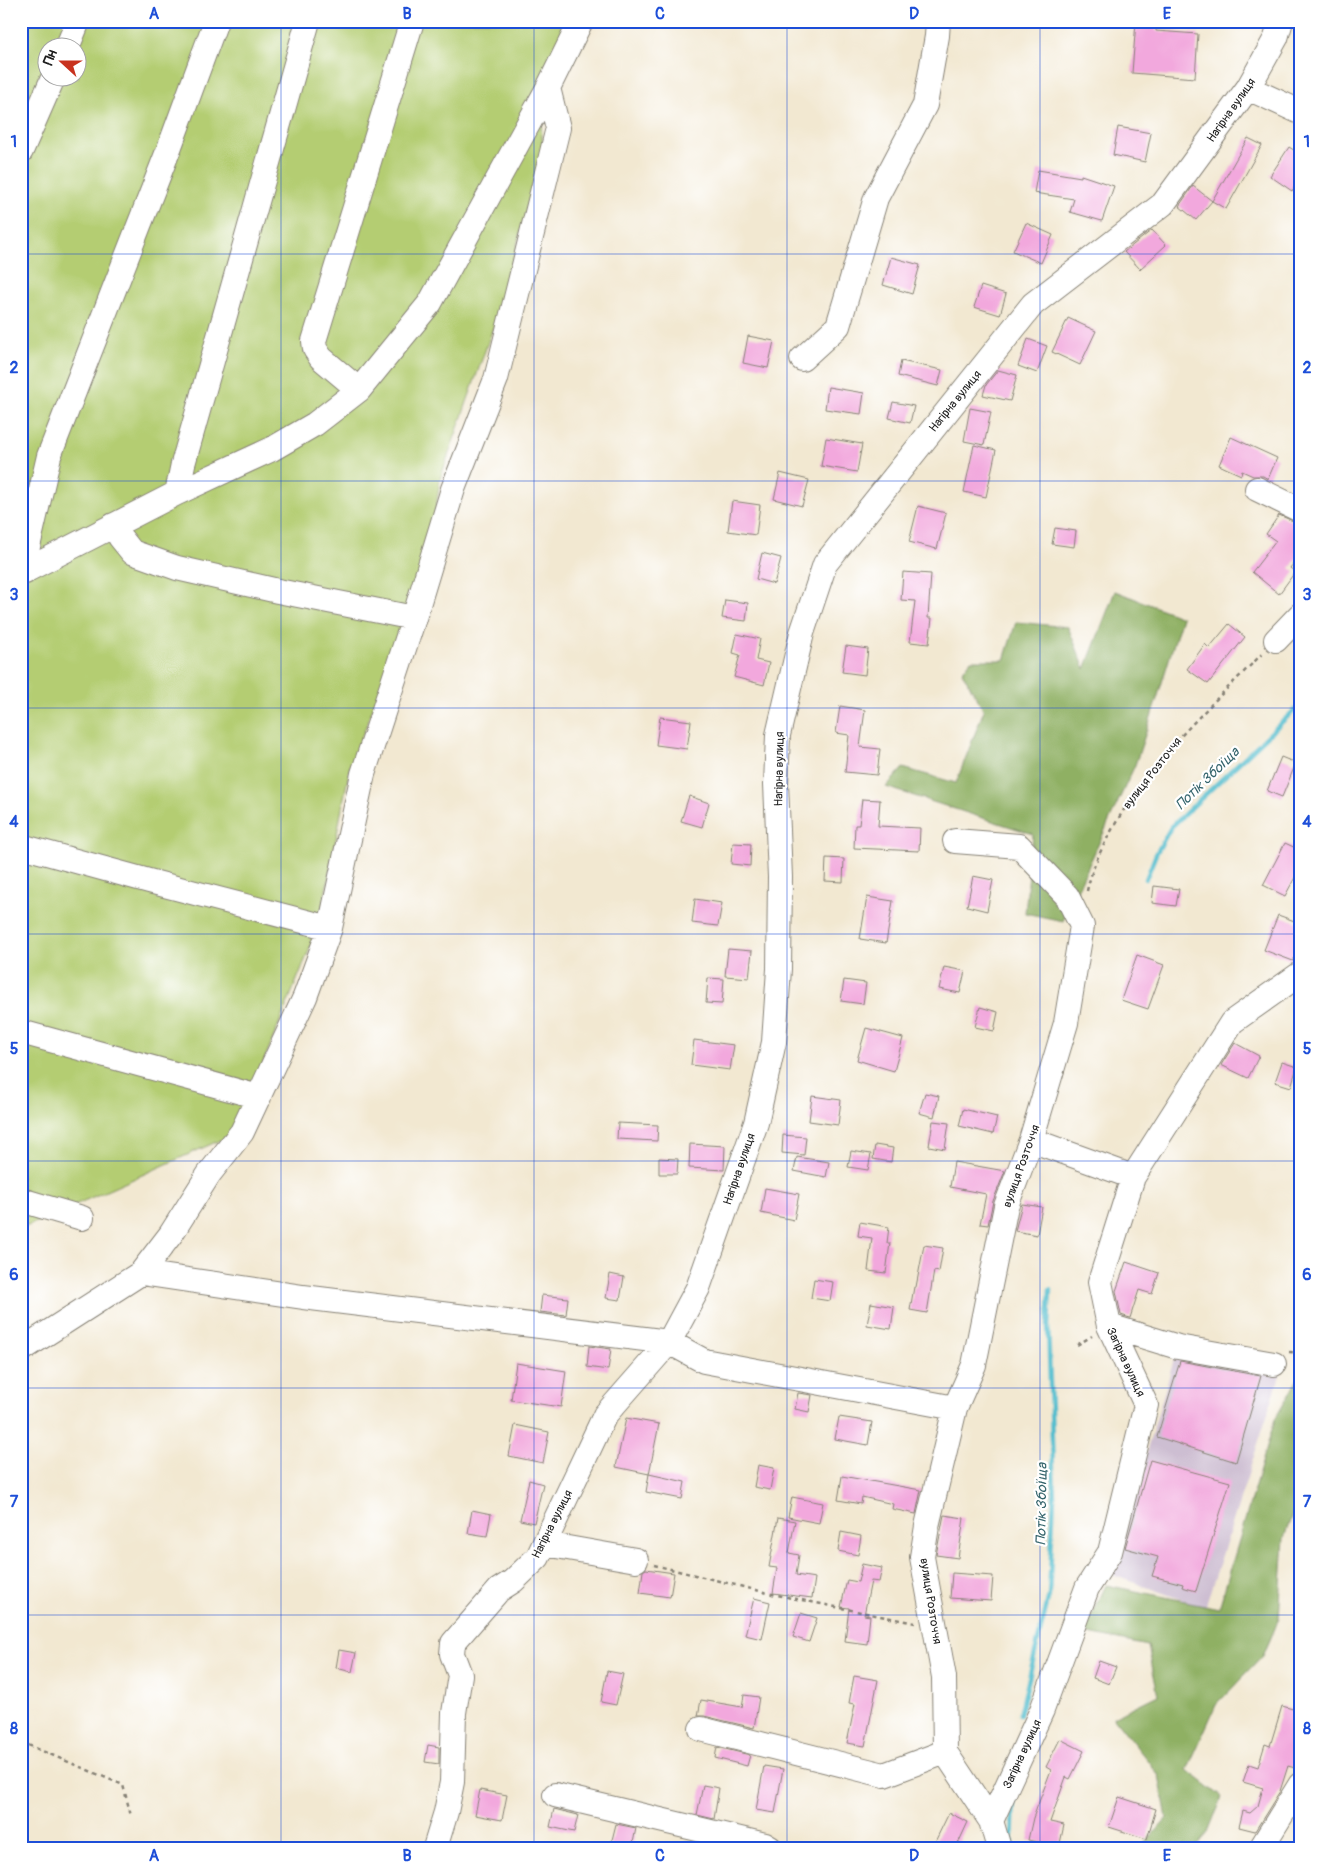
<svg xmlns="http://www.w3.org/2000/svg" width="1321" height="1869" font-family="Pangolin,sans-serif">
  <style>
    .industrial { fill: #cdbed2 }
    .green { fill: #b4cd72; stroke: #687447; fill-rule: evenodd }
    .forest { fill: #8fb064; stroke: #566640 }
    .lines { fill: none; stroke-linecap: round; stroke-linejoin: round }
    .stream { stroke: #52bdce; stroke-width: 4.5 }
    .building { fill: #f2a8dd }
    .minor-casing { stroke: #878276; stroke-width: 26 }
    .path { stroke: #878276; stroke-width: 2.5; stroke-dasharray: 4 4; stroke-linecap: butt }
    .minor { stroke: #fff; stroke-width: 24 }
    .grid { fill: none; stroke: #1d4ed8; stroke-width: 1; stroke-opacity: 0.55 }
    .labels { text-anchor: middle; stroke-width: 4.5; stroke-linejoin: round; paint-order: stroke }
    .street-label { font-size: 12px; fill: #1c1c1c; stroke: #fff }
    .water-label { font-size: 14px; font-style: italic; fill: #34646c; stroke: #fff }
    .neatline { fill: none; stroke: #1d4ed8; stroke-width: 2 }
    .grid-label { font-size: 16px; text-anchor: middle; font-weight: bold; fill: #1d4ed8 }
  </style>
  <rect width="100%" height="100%" fill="#fff"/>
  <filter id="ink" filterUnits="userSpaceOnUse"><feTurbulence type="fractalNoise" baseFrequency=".02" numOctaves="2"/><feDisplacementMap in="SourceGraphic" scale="10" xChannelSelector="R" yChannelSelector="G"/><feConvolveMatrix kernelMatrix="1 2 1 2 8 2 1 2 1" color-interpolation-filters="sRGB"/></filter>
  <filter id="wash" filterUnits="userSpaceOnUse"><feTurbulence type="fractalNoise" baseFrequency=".0096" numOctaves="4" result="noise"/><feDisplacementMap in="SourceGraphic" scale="20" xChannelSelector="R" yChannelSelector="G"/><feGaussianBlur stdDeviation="1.12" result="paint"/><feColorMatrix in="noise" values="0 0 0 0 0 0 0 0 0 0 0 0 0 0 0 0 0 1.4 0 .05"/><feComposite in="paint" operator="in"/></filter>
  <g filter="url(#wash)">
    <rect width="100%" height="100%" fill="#f2e8d1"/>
    <!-- industrial -->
    <path class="industrial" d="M1179 1343 1285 1360 1205 1608 1110 1574Z"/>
    <!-- green -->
    <path class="green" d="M21 21H569L538 87 543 148 499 311 440 479 428 568 350 767 319 926 234 1134 21 1229ZM48 48H78V78H48Z"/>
    <!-- forest -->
    <path class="forest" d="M1115 591 1182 617 1156 702 1135 765 1063 921 1025 913 1033 834 886 787 903 768 956 783 984 710 962 672 971 660H1004L1016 622 1068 627 1085 669Z
      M1299 1377 1300 1492 1284 1538 1279 1619 1263 1656 1216 1705 1187 1770 1222 1797 1208 1832 1194 1848H1140L1167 1818 1159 1775 1113 1717 1158 1695 1148 1646 1084 1633 1106 1585 1219 1608 1275 1419Z"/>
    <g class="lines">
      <!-- stream -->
      <path class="stream" d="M1146 879 1156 854 1171 827 1300 705
        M1020 1715 1049 1596 1054 1497 1048 1325 1050 1290
        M1012 1848 1014 1794"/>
    </g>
    <g id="blocks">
      <!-- building -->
      <path class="building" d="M1136 21H1156V31L1198 34 1195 78 1132 73Z
        M1118 127 1151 133 1145 162 1113 155Z
        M1248 138 1262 145 1226 209 1212 201Z
        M1289 147 1300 154V179L1292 191 1270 176Z
        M1038 170 1081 177V175L1114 186 1102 221 1070 212 1074 199 1034 193Z
        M1193 186 1212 201 1196 220 1179 206Z
        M1026 223 1053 235 1041 263 1013 251Z
        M1152 230 1166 245 1140 269 1124 252Z
        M891 257 920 265 912 294 883 285Z
        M981 286 1006 294 1000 315 974 307Z
        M1068 318 1096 331 1080 365 1052 352Z
        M748 336 774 341 768 368 743 363Z
        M1028 339 1047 346 1037 373 1018 366Z
        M901 361 942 370 938 386 898 376Z
        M998 370 1017 375 1010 401 983 395 986 385Z
        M828 387 864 393 861 414 825 409Z
        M893 402 914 406 910 423 889 418Z
        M970 408 991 412 984 445 964 441Z
        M1231 437 1277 458 1268 479 1263 476H1253L1242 471 1241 475 1219 465Z
        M826 438 862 444 857 472 821 466Z
        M974 445 996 450 986 497 964 492Z
        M780 473 809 480 802 506 774 499Z
        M732 501 760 505 756 535 728 531Z
        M918 506 946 513 937 549 909 542Z
        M1279 515 1300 524V554L1290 568 1295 572 1279 594 1252 572 1276 541 1266 534Z
        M1055 528 1076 531 1074 547 1052 544Z
        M762 553 781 558 774 584 756 579Z
        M903 572 931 574 928 618H932L929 644 910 642 915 601 901 600Z
        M725 600 748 603 746 621 722 618Z
        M1229 624 1245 637 1208 684 1187 669 1205 644 1209 648Z
        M737 634 760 639 756 660 769 663 764 685 734 677 740 655 733 653Z
        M846 646 868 649 865 675 842 672Z
        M840 706 865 710 860 747 880 749 877 775 845 772 849 735 836 733Z
        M660 717 691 721 687 749 656 745Z
        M1281 757 1296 763 1282 797 1267 791Z
        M689 796 709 803 702 827 681 821Z
        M862 799 880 800 878 826 920 828 919 851 854 848 855 825H859Z
        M733 843 751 844 750 866 731 864Z
        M1285 843 1300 850V868L1285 896 1263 885Z
        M826 858 844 859 843 882 825 881Z
        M973 876 993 880 987 911 967 906Z
        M1154 886 1179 889 1176 906 1152 903Z
        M867 897 893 901 886 943 860 939Z
        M695 899 722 903 718 926 692 923Z
        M1278 915 1300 923V945L1293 961 1264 950Z
        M728 949 752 951 749 978 725 976Z
        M1137 955 1164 965 1148 1009 1121 1000Z
        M944 967 965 971 960 993 939 989Z
        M708 978 724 979 722 1004 706 1003Z
        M844 980 866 983 863 1004 841 1001Z
        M980 1007 998 1012 994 1031 975 1027Z
        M866 1028 903 1038 894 1071 857 1060Z
        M694 1040 734 1045 730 1070 691 1065Z
        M1235 1043 1259 1056 1248 1078 1221 1065Z
        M1282 1062 1297 1067 1291 1087 1275 1082Z
        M925 1093 939 1096 934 1117 919 1113Z
        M812 1096 841 1100 838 1125 809 1121Z
        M963 1109 997 1117 993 1134 959 1126Z
        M933 1121 949 1123 945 1149 929 1146Z
        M618 1123 658 1125 657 1141 617 1139Z
        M783 1135 806 1137 804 1155 782 1153Z
        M690 1144 725 1146 724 1170 689 1168Z
        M875 1145 893 1148 891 1162 873 1159Z
        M851 1151 871 1154 868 1170 848 1167Z
        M797 1157 829 1162 826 1177 794 1171Z
        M659 1158 678 1159 677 1174H659Z
        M954 1162 1005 1171 993 1201 988 1225 980 1224 986 1194 950 1187Z
        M765 1188 799 1194 794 1220 761 1213Z
        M1022 1204 1042 1207 1037 1235 1015 1231Z
        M860 1222 889 1227 887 1243H890L886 1273 868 1271 872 1238 858 1236Z
        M924 1245 943 1248 939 1272 934 1271 927 1313 910 1310 914 1287H916Z
        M1126 1262 1159 1273 1152 1294 1139 1290 1130 1318 1121 1315 1116 1291Z
        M610 1274 624 1277 620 1300 606 1298Z
        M814 1279 833 1282 830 1301 811 1298Z
        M542 1295 568 1298 566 1315 540 1312Z
        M871 1303 894 1307 891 1329 867 1325Z
        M589 1346 611 1349 608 1370 587 1367Z
        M1180 1361 1261 1376 1236 1462 1157 1437Z
        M516 1363 566 1371 561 1407 511 1400Z
        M798 1393 812 1395 809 1412 795 1409Z
        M839 1417 872 1422 868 1445 835 1439Z
        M626 1418 659 1424 649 1474 616 1467Z
        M515 1425 549 1432 543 1463 509 1456Z
        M1150 1460 1230 1482 1196 1591 1182 1587 1183 1584 1152 1576 1158 1557 1125 1548Z
        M758 1465 774 1468 770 1490 754 1487Z
        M649 1474 685 1482 682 1499 646 1492Z
        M842 1476 921 1490 916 1514 892 1509 893 1504 862 1497 861 1504 838 1500Z
        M529 1480 543 1484 534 1523 520 1520Z
        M792 1497 823 1503 819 1523 788 1517Z
        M472 1510 491 1514 487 1536 468 1533Z
        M944 1515 964 1518 958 1558 936 1555Z
        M778 1518 795 1521 789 1553 799 1555 796 1575 815 1578 812 1598 773 1593 777 1568 769 1567Z
        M841 1532 861 1536 858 1555 838 1551Z
        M862 1564 882 1568 879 1582 871 1581 864 1615 870 1616 867 1644 845 1641 849 1608 841 1607 847 1580 858 1582Z
        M646 1569 674 1573 670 1597 640 1593 643 1571Z
        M952 1573 993 1576 991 1601 950 1598Z
        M754 1598 770 1602 762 1639 745 1635Z
        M801 1613 817 1618 809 1642 793 1637Z
        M339 1650 356 1653 352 1672 336 1668Z
        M1099 1661 1116 1667 1109 1684 1093 1678Z
        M607 1671 623 1674 616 1705 601 1702Z
        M854 1676 878 1680 865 1746 847 1743 855 1704 849 1703Z
        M744 1695 759 1697 754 1728 704 1716H698L701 1700 742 1707Z
        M1282 1706 1300 1711V1753L1295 1768 1288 1766 1280 1791 1255 1831 1239 1827 1243 1811 1250 1813 1258 1806 1263 1788 1243 1782 1249 1764 1258 1767 1265 1744 1270 1746Z
        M1060 1739 1084 1751 1070 1779 1066 1777 1050 1822 1064 1825 1059 1848H1041L1042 1843 1028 1840 1033 1818 1051 1770 1046 1767Z
        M428 1745 439 1747V1764L425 1762Z
        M717 1747 750 1755 747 1766 715 1758Z
        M764 1766 783 1769 775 1813 756 1810Z
        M703 1785 719 1788 714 1819 697 1815Z
        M480 1790 507 1795 502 1820 475 1815Z
        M1119 1797 1156 1809 1147 1839 1109 1827Z
        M554 1809 578 1815 574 1832 550 1827Z
        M949 1813 968 1822 956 1848H932Z
        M616 1824 636 1828 632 1848H610Z"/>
    </g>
  </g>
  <g filter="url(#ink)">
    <use href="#blocks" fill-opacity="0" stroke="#878276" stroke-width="1"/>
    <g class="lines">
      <!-- minor casing -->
      <g class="minor-casing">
        <path id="minor" d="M67 48 78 21
          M1248 88 1300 112
          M21 151 53 78
          M802 359 838 326 876 198 925 105 937 36 938 21
          M359 390 321 358 315 349 314 341 412 21
          M1257 489 1300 510
          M177 493 183 464 308 21
          M114 525 120 537 132 552 177 568 278 591 414 618
          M25 572 26 555 49 456 170 146 216 21
          M21 573 177 493 272 449 315 424 359 390 430 303 548 88 581 21
          M1276 640 1300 615
          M955 841 1019 846 1067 896 1082 926 1066 1023 1031 1140 1006 1206 974 1365 955 1408 927 1526 922 1557 944 1677 945 1752 991 1821
          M21 846 149 881 330 928
          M21 1032 259 1097
          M1031 1140 1133 1177
          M21 1200 82 1218
          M141 1273 303 1297 669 1342 704 1361 955 1408
          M1109 1326 1178 1347 1274 1364
          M21 1350 141 1273 171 1234 209 1174 242 1132 305 997 330 928 363 774 414 618 453 489 496 379 558 128 548 88
          M545 1544 636 1560
          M701 1729 884 1775 945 1752
          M555 1795 765 1845 770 1848
          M435 1848 446 1812 452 1782 454 1713 460 1675 452 1654 453 1643 499 1590 513 1581 538 1557 605 1415 669 1342 698 1288 756 1123 774 1042 779 969 780 877 776 784 778 735 802 633 825 564 1033 304 1163 204 1248 88 1276 38 1281 21
          M999 1848 991 1821 1042 1710 1087 1588 1110 1552 1146 1405 1109 1326 1100 1282 1133 1177 1232 1022 1300 974
          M1261 1848 1300 1785"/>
      </g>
      <!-- path -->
      <path class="path" d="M1087 891C1092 866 1104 843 1117 821 1155 756 1210 706 1262 654
        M1077 1345 1092 1336
        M1289 1352 1300 1353
        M654 1565 772 1594 915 1623
        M21 1742 123 1785 131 1816"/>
      <!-- minor -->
      <use href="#minor" class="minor"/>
    </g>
  </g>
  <!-- grid -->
  <path class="grid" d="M281 21V1848M534 21V1848M787 21V1848M1040 21V1848M21 254H1300M21 481H1300M21 708H1300M21 934H1300M21 1161H1300M21 1388H1300M21 1615H1300"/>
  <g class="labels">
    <!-- street labels -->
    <g class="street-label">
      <text transform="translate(1231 110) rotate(-55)" y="4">Нагірна вулиця</text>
      <text transform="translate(955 401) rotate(-51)" y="4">Нагірна вулиця</text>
      <text transform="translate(779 769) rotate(-89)" y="4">Нагірна вулиця</text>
      <text transform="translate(1152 773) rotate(-52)" y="4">вулиця Розточчя</text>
      <text transform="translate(1021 1166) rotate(-70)" y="4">вулиця Розточчя</text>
      <text transform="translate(739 1169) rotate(-71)" y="4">Нагірна вулиця</text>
      <text transform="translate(1126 1362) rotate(65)" y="4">Загірна вулиця</text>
      <text transform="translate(552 1524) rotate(-63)" y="4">Нагірна вулиця</text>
      <text transform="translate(931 1601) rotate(81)" y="4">вулиця Розточчя</text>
      <text transform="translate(1022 1754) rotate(-65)" y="4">Загірна вулиця</text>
    </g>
    <!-- water labels -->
    <g class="water-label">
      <text transform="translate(1207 778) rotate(-44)" y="5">Потік Збоїща</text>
      <text transform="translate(1041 1504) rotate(-89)" y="5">Потік Збоїща</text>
    </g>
  </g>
  <!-- margin -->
  <rect width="1321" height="1869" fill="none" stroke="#fff" stroke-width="55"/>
  <!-- north arrow -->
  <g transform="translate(62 62) rotate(291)"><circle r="24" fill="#ffffff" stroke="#a4a4a4"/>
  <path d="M0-4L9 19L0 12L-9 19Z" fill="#c8321e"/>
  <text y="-8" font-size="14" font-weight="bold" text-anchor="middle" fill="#1c1c1c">Пн</text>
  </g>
  <rect x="28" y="28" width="1266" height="1814" class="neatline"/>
  <g class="grid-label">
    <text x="154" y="19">A</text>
    <text x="407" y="19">B</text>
    <text x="660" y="19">C</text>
    <text x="914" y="19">D</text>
    <text x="1167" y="19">E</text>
    <text x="14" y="147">1</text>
    <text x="1307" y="147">1</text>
    <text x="14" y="373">2</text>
    <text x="1307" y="373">2</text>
    <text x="14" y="600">3</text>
    <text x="1307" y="600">3</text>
    <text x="14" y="827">4</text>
    <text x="1307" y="827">4</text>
    <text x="14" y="1054">5</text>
    <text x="1307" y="1054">5</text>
    <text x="14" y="1280">6</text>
    <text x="1307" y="1280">6</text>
    <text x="14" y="1507">7</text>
    <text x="1307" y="1507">7</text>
    <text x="14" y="1734">8</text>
    <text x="1307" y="1734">8</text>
    <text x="154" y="1861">A</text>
    <text x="407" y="1861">B</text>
    <text x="660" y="1861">C</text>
    <text x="914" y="1861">D</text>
    <text x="1167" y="1861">E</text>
  </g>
</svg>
